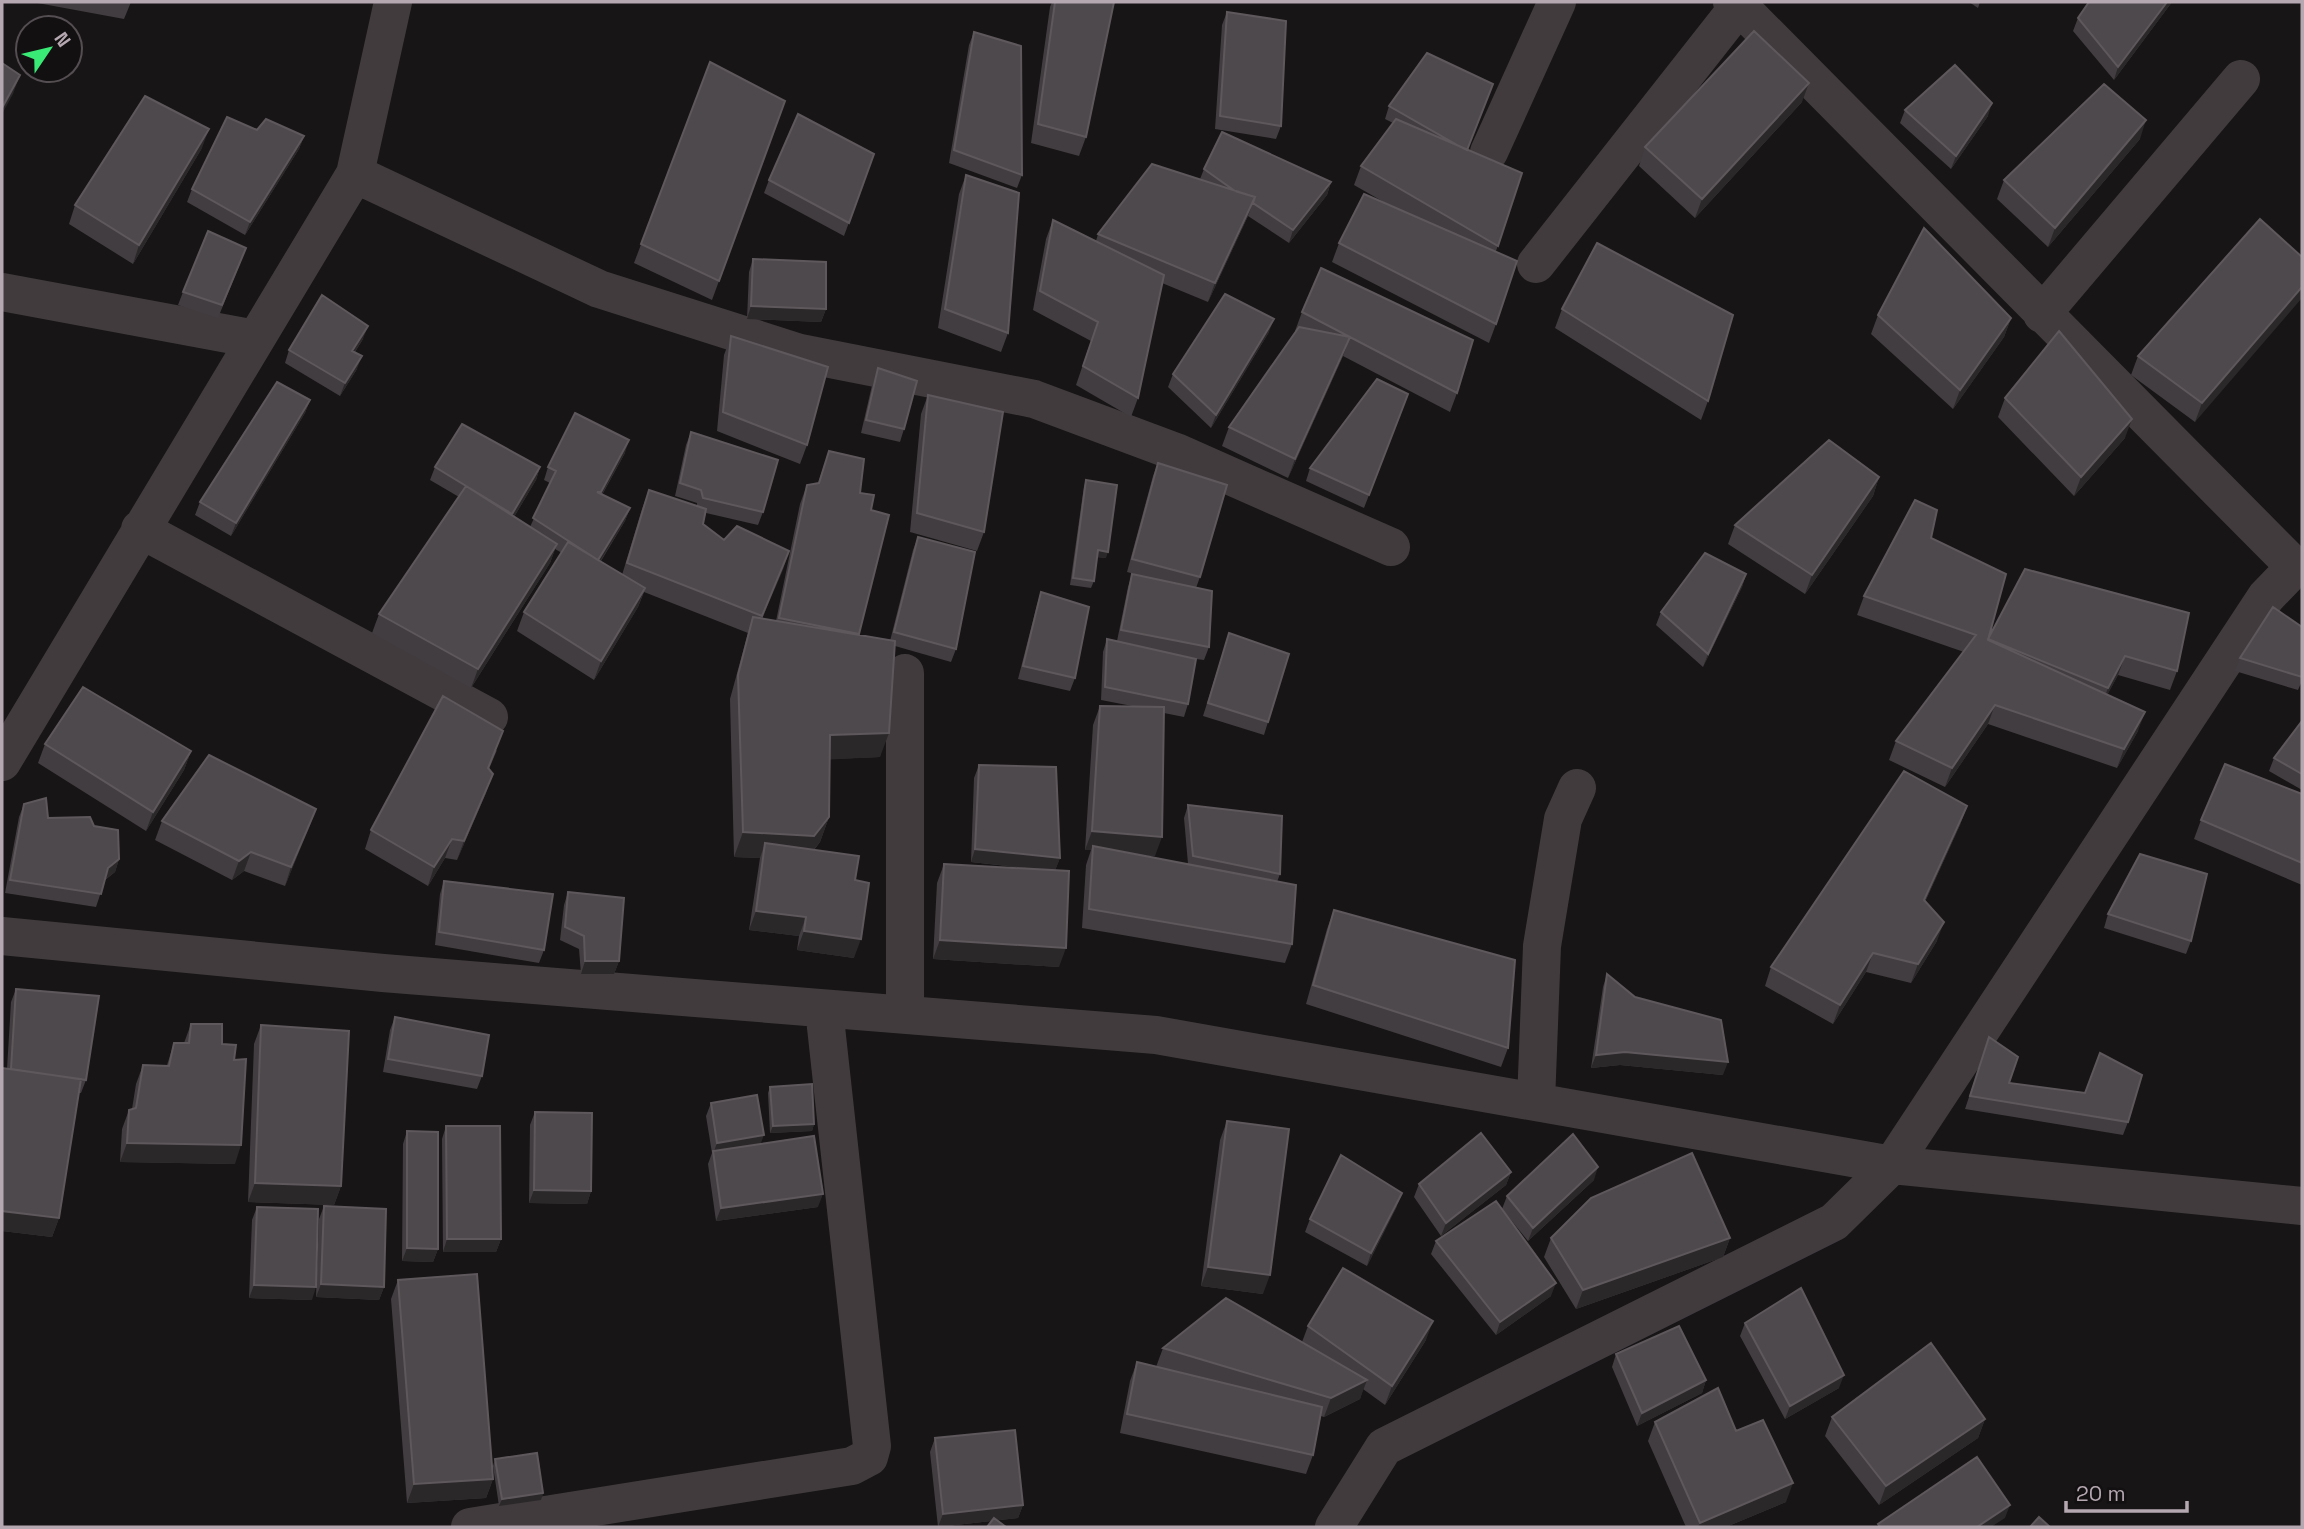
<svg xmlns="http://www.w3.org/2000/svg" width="2304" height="1529" font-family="'Space Grotesk',sans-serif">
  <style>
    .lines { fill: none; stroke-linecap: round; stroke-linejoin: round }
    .street { stroke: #413b3e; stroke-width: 38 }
    .wall { fill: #423d40 }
    .shaded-wall { fill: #2b282a }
    .building { fill: #4e494c; stroke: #5e585c; stroke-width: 2 }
  </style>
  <rect width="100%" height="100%" fill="#171516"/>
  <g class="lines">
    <!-- street -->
    <path class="street" d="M1732 2 1739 6 2295 567
      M1489 152 1557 2
      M355 174 599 289 800 353 1034 399 1176 452 1391 547
      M1536 264 1739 6
      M2 292 255 339
      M2042 314 2241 79
      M140 529 489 717
      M2 762 355 174 393 2
      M2 936 383 973 1156 1035 1892 1165 2302 1206
      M905 1015V673
      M1536 1102 1542 946 1563 819 1577 788
      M470 1527 852 1466 869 1457 872 1446 824 1009
      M1334 1527 1384 1447 1834 1222 1892 1165 2266 597 2295 567 2302 565"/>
  </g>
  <!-- wall -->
  <path class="wall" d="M32 2H131L124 19Z
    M1052 2H1114L1086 137 1079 156 1031 143 1050 7Z
    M1969 2H1980L1978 8Z
    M2089 2H2172L2114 80 2073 31 2078 18Z
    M1227 12 1281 126 1276 139 1215 129 1222 25Z
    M974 32 1022 175 1017 188 949 163 969 45Z
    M710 62 785 101 712 300 634 263Z
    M1802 102 1695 218 1639 166 1645 147Z
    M1389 106 1468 150 1522 173 1496 251V324L1489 343 1332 262 1339 243 1389 205 1354 185 1361 166 1393 123 1385 119Z
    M1905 110 1988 116 1951 169 1900 123Z
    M257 130 304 136 299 149 245 235 187 202 192 189Z
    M2140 139 2048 247 1997 199 2004 180Z
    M202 148 133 264 69 224 75 205Z
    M874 154 844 236 764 193 769 180Z
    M1204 169 1331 182 1327 195 1289 243 1248 216 1208 302 1162 283 1138 398 1131 417 1076 385 1091 341 1033 310 1046 239 1053 220 1096 241 1098 234 1200 179Z
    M966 175 1008 333 1001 352 938 328 959 194Z
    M2302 257 2195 422 2131 375 2138 356Z
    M753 259 826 309 821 322 747 319 749 272Z
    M241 261 218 318 178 305 183 292Z
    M1562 309 1708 401 1701 420 1555 328Z
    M1302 312 1457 393 1450 412 1343 356 1288 478 1222 446 1229 427 1296 332 1295 331Z
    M1878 315 2011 318 2004 337 1953 409 1871 334Z
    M1269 332 1211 428 1168 387 1173 374Z
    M731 336 807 445 800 464 717 431 724 355Z
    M363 339 355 352 357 369 340 396 285 363 289 350Z
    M878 368 904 429 900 442 861 433 873 381Z
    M1408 394 1364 508 1306 481 1310 468Z
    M928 395 984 532 977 551 910 532 921 414Z
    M2005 398 2125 438 2074 496 1998 417Z
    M310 400 305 413 231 536 195 515 200 502Z
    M691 432 763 512 758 525 706 513 703 524 724 540 789 551 762 619 776 621 800 504 807 485 818 483 829 451 871 510 889 515 858 635 890 641 913 550 918 537 956 649 951 662 895 646 880 757 830 759 829 817 820 842 814 850 855 880 854 958 797 950 799 936 749 930 760 858 734 857 730 699 748 633 644 592 638 607 594 680 517 631 524 612 562 553 555 549 550 563 471 688 372 633 379 614 459 497 430 480 435 467H540L536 480 514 517 530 527 550 483 544 480 548 467 625 453 602 495 630 508 625 521 601 561 622 575 642 509 649 490 697 506V503L675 496 686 445Z
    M1158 463 1200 577 1196 588 1209 647 1204 660 1196 659 1188 704 1184 717 1164 713 1155 856 1139 855 1188 864 1184 818 1188 805 1280 874 1277 882 1292 944 1285 963 1082 928 1086 865 1091 850H1085L1093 725 1100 706H1132L1101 700 1103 652 1107 639 1117 641 1128 587 1132 574 1146 577 1127 572 1153 476Z
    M1879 477 1873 496 1805 594 1728 544 1735 525Z
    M1086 480 1106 558 1097 557 1094 581 1091 588 1070 585 1084 486Z
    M1931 538 1988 640 2025 569 2177 671 2170 690 2118 675 2107 695 2138 731 2117 768 1988 724 1945 787 1889 760 1896 741 1964 652 1857 615 1864 596Z
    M1746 574 1742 587 1703 667 1656 625 1661 612Z
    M1041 592 1075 678 1070 691 1018 679 1037 605Z
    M2302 627V681L2298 690 2235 671 2240 658Z
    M1229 633 1268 722 1264 735 1203 716Z
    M2302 721V790L2269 771 2274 758Z
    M45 744 191 751 184 770 146 831 38 763Z
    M497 750 489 769 486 793 457 860 445 858 428 886 365 849 371 830Z
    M979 765 1060 858 1055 870 1059 967 933 959 937 883 944 864 1043 870 971 862 974 778Z
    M2302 794V885L2194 839 2201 820Z
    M24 804 48 818 94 826 119 859 115 872 105 880 96 907 5 893 19 817Z
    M1967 806 1960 825 1925 902 1937 941 1911 983 1866 972 1833 1024 1765 986 1771 967Z
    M316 809 285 886 244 871 232 880 155 840 162 821Z
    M444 881 544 950 539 963 435 945 440 894Z
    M568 892 619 961 614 974H581L579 949 560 940 564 905Z
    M1334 910 1508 1048 1501 1067 1306 1004 1327 929Z
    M2108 914 2191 941 2186 954 2104 928Z
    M1607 974 1635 997 1723 1075 1620 1065 1591 1068 1603 987Z
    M16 989 86 1080 81 1093H79L59 1218 52 1237 2 1231V1068L7 1069 11 1002Z
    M395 1017 482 1076 477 1089 383 1072 390 1030Z
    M191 1024 222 1044 234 1060 235 1164 120 1162 122 1129 129 1110 132 1109 136 1084 143 1065H167L174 1043H184Z
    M261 1025 341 1186 334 1205 248 1202 254 1044Z
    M1989 1037 2009 1083 2128 1122 2123 1135 1965 1109Z
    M770 1087 814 1124 812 1131 770 1133 768 1093Z
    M711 1103 761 1144 818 1207 716 1221 708 1164 712 1153 706 1116Z
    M535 1112 591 1191 587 1204 529 1203 530 1125Z
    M1227 1121 1263 1294 1201 1286 1220 1140Z
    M446 1126 501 1239 496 1252H443L442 1139Z
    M407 1131 438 1249 433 1262 402 1261 403 1144Z
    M1511 1172 1506 1185 1441 1236 1414 1197 1419 1184Z
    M1594 1180 1528 1241 1502 1209 1507 1196Z
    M324 1206 384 1287 379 1300 316 1297 319 1219Z
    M1397 1206 1367 1266 1305 1232 1310 1219Z
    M257 1207 312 1300 249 1298 252 1220Z
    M1551 1238H1730L1723 1257 1576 1309 1544 1257Z
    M1436 1241 1551 1296 1496 1335 1431 1254Z
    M398 1280 493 1479 486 1498 407 1503 391 1299Z
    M1745 1323 1839 1388 1785 1419 1740 1336Z
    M1308 1326 1426 1340 1385 1405 1363 1389 1360 1399 1324 1417 1321 1416 1313 1455 1306 1474 1120 1433 1130 1381 1137 1362 1156 1367 1163 1348 1302 1342Z
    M1616 1354 1706 1380 1702 1393 1637 1426 1612 1367Z
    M1832 1417 1985 1419 1978 1438 1879 1505 1825 1436Z
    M1655 1422 1736 1431 1786 1502 1726 1527H1686L1648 1441Z
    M935 1438 1023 1505 1018 1518 938 1527 930 1452Z
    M495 1459 543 1493 541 1500 499 1506 493 1466Z"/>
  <!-- shaded-wall -->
  <path class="shaded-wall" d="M2167 2H2172L2114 80 2118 67Z
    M20 75 13 94 2 114V108Z
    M1809 83 1802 102 1695 218 1702 199Z
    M1992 103 1988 116 1951 169 1956 156Z
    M2146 120 2140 139 2048 247 2055 228Z
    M209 129 202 148 133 264 139 245Z
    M304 136 299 149 245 235 250 222Z
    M1331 182 1327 195 1289 243 1293 230Z
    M1255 197 1248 216 1208 302 1215 283Z
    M2302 287V298L2195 422 2202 403Z
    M751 306 826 309 821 322 747 319Z
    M2011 318 2004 337 1953 409 1960 390Z
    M1274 319 1269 332 1211 428 1216 415Z
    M368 326 363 339 347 364 352 351Z
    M1350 337 1343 356 1288 478 1295 459Z
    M362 356 357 369 340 396 345 383Z
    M310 400 305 413 231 536 236 523Z
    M2132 419 2125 438 2074 496 2081 477Z
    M629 440 625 453 596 505 601 492Z
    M540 467 536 480 508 527 512 514Z
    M1879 477 1873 496 1805 594 1812 575Z
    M630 508 625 521 593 573 598 560Z
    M557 544 550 563 471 688 478 669Z
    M1098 550 1108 552 1106 558 1096 557Z
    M789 551 783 570 755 635 762 616Z
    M1746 574 1742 587 1703 667 1708 654Z
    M645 588 638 607 594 680 601 661Z
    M2125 656 2118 675 2101 707 2108 688Z
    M1995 705 1988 724 1945 787 1952 768Z
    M2145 712 2138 731 2117 768 2124 749Z
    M889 733 880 757 821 760 830 735Z
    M191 751 184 770 146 831 153 812Z
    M493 774 486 793 457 860 464 841Z
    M1967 806 1960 825 1917 919 1924 900Z
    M316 809 309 828 285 886 291 867Z
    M829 817 820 842 805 860 765 843 760 858 734 857 743 832Z
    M1092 831 1162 837 1155 856 1092 850 1093 846 1091 850H1085Z
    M452 839 445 858 428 886 434 867Z
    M975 849 1060 858 1055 871 971 862Z
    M251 852 244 871 232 880 239 861Z
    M119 859 115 872 103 881 108 868Z
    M756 911 806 917 799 936 749 930Z
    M1944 922 1937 941 1911 983 1918 964Z
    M804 931 861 939 854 958 797 950Z
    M940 940 1066 948 1059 967 933 959Z
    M1873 953 1866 972 1833 1024 1840 1005Z
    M585 961H619L614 974H581Z
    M1625 1052 1728 1062 1723 1075 1620 1065 1591 1068 1596 1055Z
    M814 1124 812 1131 770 1133 773 1126Z
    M764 1135 759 1148 713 1154 717 1143Z
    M127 1143 241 1145 235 1164 120 1162Z
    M1598 1167 1594 1180 1528 1241 1533 1228Z
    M1511 1172 1506 1185 1441 1236 1446 1223Z
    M255 1183 341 1186 334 1205 248 1202Z
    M534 1190 591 1191 587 1204 529 1203Z
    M1402 1193 1397 1206 1367 1266 1371 1253Z
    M823 1194 818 1207 716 1221 721 1208Z
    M2 1211 59 1218 52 1237 2 1231Z
    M1730 1238 1723 1257 1576 1309 1583 1290Z
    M447 1239H501L496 1252H443Z
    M407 1248 438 1249 433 1262 402 1261Z
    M1208 1267 1270 1275 1263 1294 1201 1286Z
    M1556 1283 1551 1296 1496 1335 1500 1322Z
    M321 1284 384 1287 379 1300 316 1297Z
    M254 1285 316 1287 312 1300 249 1298Z
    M1433 1321 1426 1340 1385 1405 1392 1386Z
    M1844 1375 1839 1388 1785 1419 1790 1406Z
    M1367 1380 1360 1399 1324 1417 1331 1398Z
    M1706 1380 1702 1393 1637 1426 1642 1413Z
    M1985 1419 1978 1438 1879 1505 1886 1486Z
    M493 1479 486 1498 407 1503 414 1484Z
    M1793 1483 1786 1502 1726 1527H1698L1700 1523Z
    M543 1493 541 1500 499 1506 502 1499Z
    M1023 1505 1018 1518 938 1527 943 1514Z
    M2010 1505 2005 1518 1991 1527H1977Z"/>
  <!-- building -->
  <path class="building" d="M1055 2H1114L1086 137 1038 124Z
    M2089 2H2167L2118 67 2078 18Z
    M1227 12 1286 21 1281 126 1220 116Z
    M1754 31 1809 83 1702 199 1645 147Z
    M974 32 1021 46 1022 175 954 150Z
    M1427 53 1493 84 1467 150 1459 146 1389 106Z
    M710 62 785 101 719 281 641 244Z
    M2 63 20 75 2 108Z
    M1955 65 1992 103 1956 156 1905 110Z
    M2104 84 2146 120 2055 228 2004 180Z
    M145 96 209 129 139 245 75 205Z
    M798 114 874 154 849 223 769 180Z
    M227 117 257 130 266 119 304 136 250 222 192 189Z
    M1396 119 1522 173 1498 246 1361 166Z
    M1222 132 1331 182 1293 230 1253 203 1255 197 1235 191 1204 169Z
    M1152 164 1255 197 1215 283 1098 234Z
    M966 175 1019 193 1008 333 945 309Z
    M1364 194 1517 261 1496 324 1339 243Z
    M2260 219 2302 257V287L2202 403 2138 356Z
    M1053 220 1164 275 1138 398 1083 366 1098 322 1040 291Z
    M1924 228 2011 318 1960 390 1878 315Z
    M208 231 246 248 222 305 183 292Z
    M1597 243 1733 315 1708 401 1562 309Z
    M753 259 826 262V309L751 306Z
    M1321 268 1473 340 1457 393 1302 312Z
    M1225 294 1274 319 1216 415 1173 374Z
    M322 295 368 326 352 351 362 356 345 383 289 350Z
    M1299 327 1350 337 1295 459 1229 427Z
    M2059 331 2132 419 2081 477 2005 398Z
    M731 336 828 367 807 445 723 412Z
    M878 368 917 381 904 429 866 420Z
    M1377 379 1408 394 1369 495 1310 468Z
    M277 382 310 400 236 523 200 502Z
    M928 395 1003 412 984 532 917 513Z
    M575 413 629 440 601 492H597L630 508 598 560 533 518 556 471 548 467Z
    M462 424 540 467 512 514 435 467Z
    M691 432 778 460 763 512 703 498 701 490 680 483Z
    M1829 440 1879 477 1812 575 1735 525Z
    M829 451 864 459 860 493 874 495 871 510 889 515 859 634 779 618 807 485 819 483Z
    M1158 463 1227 485 1200 577 1132 559Z
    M1086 480 1117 485 1108 552 1098 550 1094 581 1073 578Z
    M466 486 557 544 478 669 379 614Z
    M649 490 706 509 703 524 724 540 737 526 789 551 762 616 627 563Z
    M1915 500 1937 510 1931 538 2006 574 1988 640 2145 712 2124 749 1995 705 1952 768 1896 741 1976 635 1864 596Z
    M918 537 975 552 956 649 894 632Z
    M568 542 645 588 601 661 524 612Z
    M1705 553 1746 574 1708 654 1661 612Z
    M2025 569 2189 613 2177 671 2125 656 2108 688 1988 639Z
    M1132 574 1212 591 1209 647 1121 630Z
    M1041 592 1089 607 1075 678 1023 666Z
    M2273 607 2302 627V677L2240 658Z
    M753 617 895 641 889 733 830 735 829 817 814 836 743 832 738 675Z
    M1229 633 1289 654 1268 722 1208 703Z
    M1107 639 1196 659 1188 704 1105 687Z
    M83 687 191 751 153 812 45 744Z
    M443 696 503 731 488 768 493 774 464 841 452 839 434 867 371 830Z
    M1100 706 1164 707 1162 837 1092 831Z
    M2302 721V774L2274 758Z
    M209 755 316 809 291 867 251 852 239 861 162 821Z
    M2225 764 2302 794V863L2201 820Z
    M979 765 1056 767 1060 858 975 849Z
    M1904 771 1967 806 1924 900 1944 922 1918 964 1873 953 1840 1005 1771 967Z
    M46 798 48 818 90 817 94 826 118 830 119 859 108 868 101 894 10 880 24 804Z
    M1188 805 1282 816 1280 874 1193 856Z
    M765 843 859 856 855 880 869 883 861 939 804 931 806 917 756 911Z
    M1093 846 1296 885 1292 944 1089 909Z
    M2140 854 2207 874 2191 941 2108 914Z
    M944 864 1069 871 1066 948 940 940Z
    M444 881 553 894 544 950 439 932Z
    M568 892 624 898 619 961H585L584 936 565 927Z
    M1334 910 1515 960 1508 1048 1313 985Z
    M1607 974 1635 997 1721 1020 1728 1062 1625 1052 1596 1055Z
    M16 989 99 996 86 1080 11 1069Z
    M395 1017 489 1035 482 1076 388 1059Z
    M191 1024H222V1044L236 1045 234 1060 246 1059 241 1145 127 1143 129 1110 136 1108 143 1065 169 1066 174 1043H189Z
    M261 1025 349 1031 341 1186 255 1183Z
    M1989 1037 2018 1057 2009 1083 2085 1093 2100 1053 2142 1075 2128 1122 1970 1096Z
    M2 1068 81 1079 59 1218 2 1211Z
    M812 1084 814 1124 773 1126 770 1087Z
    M757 1095 764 1135 717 1143 711 1103Z
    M535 1112 592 1113 591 1191 534 1190Z
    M1227 1121 1289 1129 1270 1275 1208 1267Z
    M446 1126H500L501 1239H447Z
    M407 1131 438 1132V1249L407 1248Z
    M1481 1133 1511 1172 1446 1223 1419 1184Z
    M1573 1134 1598 1167 1533 1228 1507 1196Z
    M814 1136 823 1194 721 1208 713 1151Z
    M1692 1153 1730 1238 1583 1290 1551 1238 1591 1198Z
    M1341 1155 1402 1193 1371 1253 1310 1219Z
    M1496 1201 1556 1283 1500 1322 1436 1241Z
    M324 1206 386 1209 384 1287 321 1284Z
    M257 1207 318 1209 316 1287 254 1285Z
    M1343 1268 1433 1321 1392 1386 1308 1326Z
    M477 1274 493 1479 414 1484 398 1280Z
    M1801 1288 1844 1375 1790 1406 1745 1323Z
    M1226 1298 1367 1380 1331 1398 1163 1348Z
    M1679 1326 1706 1380 1642 1413 1616 1354Z
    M1931 1343 1985 1419 1886 1486 1832 1417Z
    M1137 1362 1322 1407 1313 1455 1127 1414Z
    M1718 1388 1736 1431 1763 1420 1793 1483 1700 1523 1655 1422Z
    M1015 1430 1023 1505 943 1514 935 1438Z
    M537 1453 543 1493 502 1499 495 1459Z
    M1977 1457 2010 1505 1977 1527H1880L1878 1524Z
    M2039 1517 2050 1527H2030Z
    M994 1518 1006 1527H987Z"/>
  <!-- border -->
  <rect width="2304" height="1529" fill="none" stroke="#b6a8b1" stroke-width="7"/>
  <!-- north arrow -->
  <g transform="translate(49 49) rotate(55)"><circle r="33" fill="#121011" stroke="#544d51" stroke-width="2"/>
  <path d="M0-5L12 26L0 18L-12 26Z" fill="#3aea76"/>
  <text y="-10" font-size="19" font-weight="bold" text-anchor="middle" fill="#b6a8b1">N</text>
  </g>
  <!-- scale -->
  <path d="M2066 1501v10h121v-10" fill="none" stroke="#b6a8b1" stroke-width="3.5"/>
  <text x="2076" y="1501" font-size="21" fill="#b6a8b1" stroke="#121011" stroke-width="5" paint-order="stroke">20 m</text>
</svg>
